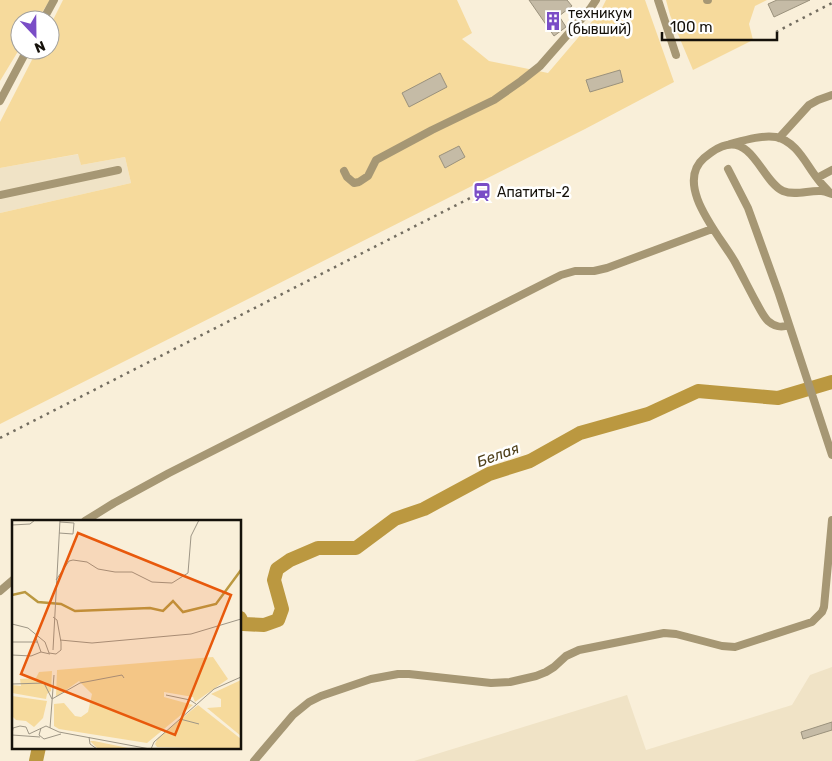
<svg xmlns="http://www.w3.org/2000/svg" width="832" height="761" font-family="Rubik,sans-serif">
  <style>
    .built { fill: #f0e3c6 }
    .green { fill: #f6da9c }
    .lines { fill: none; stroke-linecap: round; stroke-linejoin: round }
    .river { stroke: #bb9840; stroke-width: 14 }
    .building { fill: #c5bba6; stroke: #9a917c }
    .minor { stroke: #a69774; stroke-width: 8 }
    .rail { stroke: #736d60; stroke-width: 2.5; stroke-dasharray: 2.5 5; stroke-linecap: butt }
    .labels { text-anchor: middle; stroke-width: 5; stroke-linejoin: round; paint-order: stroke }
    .poi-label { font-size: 14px; fill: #15110a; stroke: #fff; text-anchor: start }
    .water-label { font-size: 15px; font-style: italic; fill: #50411c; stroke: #fff }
    .inset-river { fill: none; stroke: #bb9840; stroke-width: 2.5 }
    .inset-road { fill: none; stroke: #9e9686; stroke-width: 1 }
    .view { fill: #e8590c; fill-opacity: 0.15; stroke: #e8590c; stroke-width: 2.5 }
    .inset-edge { fill: none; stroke: #15110a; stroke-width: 2.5 }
  </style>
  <rect width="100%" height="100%" fill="#f9efd9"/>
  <!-- built -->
  <path class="built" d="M79 154 81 165 125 157 131 183 0 213V168Z
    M832 667V761H414L627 695 646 750 792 705 810 675Z"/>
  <!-- green -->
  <path class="green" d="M0 0H50L37 20H20V48L0 81Z
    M63 0H457L472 33 462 39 489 61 548 73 600 12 606 0H645L674 82 585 129 0 424V213L131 183 125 157 81 165 78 154 0 168V122L37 50H50V26Z
    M666 0H767L755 6 749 24 753 40 693 70 670 15Z"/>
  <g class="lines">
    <!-- river -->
    <path class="river" d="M240 618 243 624 264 625 278 620 282 609 274 580 277 569 290 560 318 548H356L395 519 424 509 489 474 530 461 580 433 648 414 698 391 778 398 832 382
      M36 761 39 747"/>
  </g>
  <!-- building -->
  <path class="building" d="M529 0H567L572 6 559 16 566 27 554 36Z
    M777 0H810L774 17 768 4Z
    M620 70 623 82 590 92 586 80Z
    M440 73 447 87 409 107 402 93Z
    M459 146 465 157 445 168 439 156Z
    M832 722V730L803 739 801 732Z"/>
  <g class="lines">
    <!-- minor -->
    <path class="minor" d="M658 0 676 55
      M707 0H708
      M43 20 54 0
      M0 101 27 50
      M779 138 809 105 818 100 832 95
      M730 144C745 140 761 135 776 137 796 141 806 164 817 178 821 184 826 188 830 193
      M728 169 748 208 779 294 832 455
      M344 171 347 177 354 183 359 182 368 176 376 160 432 130 494 100 521 81 540 66 590 9 596 0
      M817 178 832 170
      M0 195 118 170
      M789 325C781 328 775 327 768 321 763 316 760 309 756 302 749 289 742 275 735 262 721 237 673 185 704 158 710 153 720 146 727 145 753 139 764 183 783 191 795 196 809 190 821 191 825 191 829 193 832 194
      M85 521 114 503 169 473 545 283 561 275 575 271H594L607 268 712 229
      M0 591 14 579
      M254 761 293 715 309 702 321 696 371 679 398 674H409L491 683 510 682 536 676 546 672 554 667 566 656 579 650 664 633 676 634 722 646 735 647 812 622 822 612 824 607 832 520"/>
    <!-- rail -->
    <path class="rail" d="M776 32 832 3
      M0 438 482 192"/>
  </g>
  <!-- icons -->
  <defs>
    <g id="building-bare" transform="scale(1.5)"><path d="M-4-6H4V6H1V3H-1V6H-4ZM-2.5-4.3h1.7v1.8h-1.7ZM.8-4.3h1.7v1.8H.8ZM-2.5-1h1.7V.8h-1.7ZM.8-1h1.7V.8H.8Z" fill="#7a4dc6" stroke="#fff" stroke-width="2.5" paint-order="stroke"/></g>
    <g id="station-bare" transform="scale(1.5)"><path d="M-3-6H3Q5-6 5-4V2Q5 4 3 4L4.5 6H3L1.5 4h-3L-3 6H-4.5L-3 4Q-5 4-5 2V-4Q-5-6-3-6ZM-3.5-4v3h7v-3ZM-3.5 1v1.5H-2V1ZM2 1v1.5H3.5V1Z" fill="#7a4dc6" stroke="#fff" stroke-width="2.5" paint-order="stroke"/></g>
  </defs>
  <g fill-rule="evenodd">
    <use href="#building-bare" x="553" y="21"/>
    <use href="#station-bare" x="482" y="192"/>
  </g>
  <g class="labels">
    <!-- poi labels -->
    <g class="poi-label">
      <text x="568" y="18">техникум<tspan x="568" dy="16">(бывший)</tspan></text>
      <text x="497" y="197">Апатиты-2</text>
    </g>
    <!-- water labels -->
    <g class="water-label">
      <text transform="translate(498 455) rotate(-20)" y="5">Белая</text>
    </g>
  </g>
  <!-- overview -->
  <g transform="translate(12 520)">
    <rect width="229" height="229" fill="#f9efd9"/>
    <path d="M201 137 216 159 183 182 181 177 152 172V177L181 185 135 223 47 209 42 206V184L52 183 63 196 69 197 76 192 80 174 67 161 44 177 45 150ZM40 151 39 171 35 174 34 179 0 173V165L9 166 8 159 24 158 27 152ZM229 160V216L195 188 209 187V179L199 174ZM0 176 35 181 31 198 22 207 14 201 4 200 0 196ZM186 185 229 219V229L145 227 143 224 146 218ZM78 221H82L121 229H86Z" fill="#f6da9c"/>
    <path class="inset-river" d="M0 75 13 72 26 82 49 84 63 91 138 88 151 91 161 81 171 92 204 84 229 50"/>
    <path class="inset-road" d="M0 5 18 4 23 0M47 13 61 14 62 3 48 2M44 60 57 41 61 40 75 42 86 49 103 52H120L140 62 160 63 176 53 179 16 187 0M0 104 16 108 33 122 37 133 44 134 49 130V122L45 100 41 97M24 118 29 132 38 134M48 120 80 123 179 114 229 99M0 122H25M41 130 48 0M0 135 19 136 29 132M0 164 32 163 40 179 68 163 110 155 112 158M154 175 178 180 184 184M168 199 187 204M29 208 27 215 32 219 49 214M38 208 42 155M17 214 34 206 47 212 138 229M0 215 1 208 8 206 14 207 17 214M0 215 28 217M77 217 78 224 85 229M139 229 142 222 202 169 229 157"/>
    <path class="view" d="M66 13 219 75 163 215 9 154Z"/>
    <rect width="229" height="229" class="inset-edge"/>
  </g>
  <!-- north arrow -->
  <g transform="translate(35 35) rotate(158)"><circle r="24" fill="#ffffff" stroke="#a1a09d"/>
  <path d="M0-4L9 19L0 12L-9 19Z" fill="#7a4dc6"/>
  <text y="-8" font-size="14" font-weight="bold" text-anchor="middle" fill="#15110a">N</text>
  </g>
  <!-- scale -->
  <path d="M662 32v8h115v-8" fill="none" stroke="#15110a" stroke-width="2.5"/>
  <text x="670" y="32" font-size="15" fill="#15110a" stroke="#ffffff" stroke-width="4" paint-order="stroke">100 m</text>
</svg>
